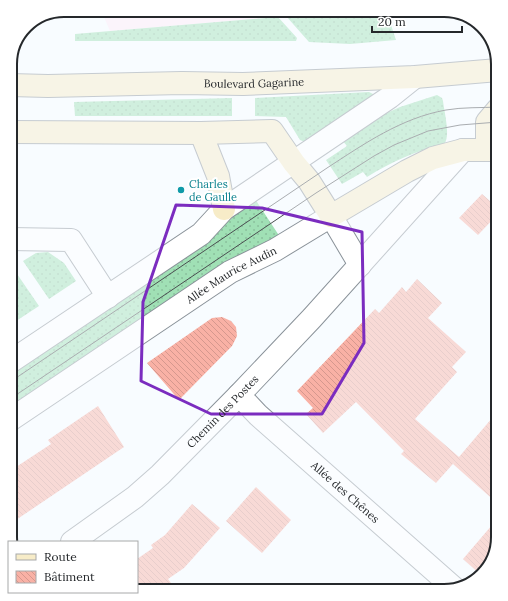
<svg xmlns="http://www.w3.org/2000/svg" width="508" height="601" font-family="Lora,serif">
  <style>
    .education { fill: #feebf5 }
    .grass { fill: url(#grass-dots) }
    .building { fill: url(#building-back-hatch) }
    .lines { fill: none; stroke-linecap: round; stroke-linejoin: round }
    .minor-casing { stroke: #8a9299; stroke-width: 24 }
    .tertiary-casing { stroke: #8a9299; stroke-width: 24 }
    .secondary-casing { stroke: #8a9299; stroke-width: 24 }
    .minor { stroke: #fff; stroke-width: 22 }
    .tertiary { stroke: #fff; stroke-width: 22 }
    .secondary { stroke: #f7ecc8; stroke-width: 22 }
    .tram { stroke: #4a4d50; stroke-width: 1 }
    .marked { fill: none; stroke: #7b2cbf; stroke-width: 3; stroke-linejoin: round }
    .culture-dot { fill: #0f9aa8; stroke: #fff; stroke-width: 1.5 }
    .labels { text-anchor: middle; stroke-width: 4; stroke-linejoin: round; paint-order: stroke }
    .street-label { font-size: 11px; fill: #25282b; stroke: #fff }
    .culture-label { font-size: 11px; fill: #0d838f; stroke: #fff; text-anchor: start }
    .rim { fill: none; stroke: #25282b; stroke-width: 2 }
  </style>
  <defs>
    <pattern id="grass-dots" width="8" height="8" patternUnits="userSpaceOnUse"><rect width="8" height="8" fill="#a0e0b5"/><path d="M2 2h.1M6 6h.1" fill="none" stroke="#8ac09c" stroke-width="1.8" stroke-linecap="round"/></pattern>
    <pattern id="building-back-hatch" width="6" height="6" patternUnits="userSpaceOnUse"><rect width="6" height="6" fill="#f9b1a5"/><path d="M-1 5l2 2M0 0l6 6M5-1l2 2" fill="none" stroke="#d5988e"/></pattern>
  </defs>
  <rect width="100%" height="100%" fill="#f8fcff"/>
  <!-- education -->
  <path class="education" d="M101 10H293L286 16 283 12 278 17 110 31Z"/>
  <!-- grass -->
  <path class="grass" d="M293 10H386L396 40 350 44 309 42 286 16Z
    M278 17 297 38 296 41H75V34Z
    M369 92 373 94 374 96 305 142 300 140 286 117 255 116V98Z
    M437 95 442 98 443 101C444 111 451 137 444 144 416 151 391 162 367 177L363 172 342 184 326 160 347 146 342 140 380 116 400 107Z
    M232 98V116H75L74 102Z
    M255 199 280 237 10 409V372L210 237 247 205Z
    M48 252 64 263 76 281 49 299 23 261 36 253Z
    M13 268 39 306 10 325V270Z"/>
  <!-- building -->
  <path class="building" d="M482 194 498 208V214L478 235 459 218Z
    M417 279 442 303 428 318 466 352 452 367 457 372 415 419 459 457 436 483 401 454 404 451 356 402 323 433 306 414 313 408 297 391 375 309 379 313 402 287 406 292Z
    M222 317 231 321 236 327 237 336 232 346 179 400 147 363 212 318Z
    M98 406 124 447 10 524V471L51 444 48 440Z
    M498 411V504L453 464Z
    M256 487 291 520 262 553 226 521Z
    M192 504 220 528 184 568 168 579 177 591H137V559L153 548 151 545 165 535Z
    M498 518V537L492 561 481 575 463 559Z"/>
  <g class="lines">
    <!-- minor casing -->
    <g class="minor-casing">
      <g id="minor">
        <path d="M331 216 360 265"/>
        <path d="M10 239 71 240 108 297"/>
        <path id="s1" d="M239 395 258 415 454 588"/>
        <path id="s2" d="M72 542 135 497 160 475 239 395 312 318 463 150"/>
      </g>
    </g>
    <!-- tertiary casing -->
    <g class="tertiary-casing">
      <g id="tertiary">
        <path d="M10 362 201 234 224 209 390 97 415 77"/>
        <path id="s3" d="M10 420 230 272 275 250 331 216"/>
      </g>
    </g>
    <!-- secondary casing -->
    <g class="secondary-casing">
      <g id="secondary">
        <path id="s4" d="M10 85 48 86 182 83 243 84 415 77 498 70"/>
        <path d="M10 132 201 133 272 131 294 163 309 181 331 216 407 171 433 158 463 150H498"/>
        <path d="M201 133 218 176 224 209"/>
        <path d="M487 150V122L498 109"/>
      </g>
    </g>
    <!-- minor -->
    <use href="#minor" class="minor"/>
    <!-- tertiary -->
    <use href="#tertiary" class="tertiary"/>
    <!-- secondary -->
    <use href="#secondary" class="secondary"/>
    <!-- tram -->
    <path class="tram" d="M10 382 327 168C364 144 401 118 446 110 463 107 481 108 498 107
      M10 399 316 193 374 156 394 145 428 131 460 125 498 122"/>
  </g>
  <!-- marked area -->
  <path d="M0 0H508V601H0ZM176 205 262 208 362 232 364 343 322 414H211L141 381 143 302Z" fill="#f8fcff" fill-opacity=".55" fill-rule="evenodd"/>
  <path class="marked" d="M176 205 262 208 362 232 364 343 322 414H211L141 381 143 302Z"/>
  <!-- markers -->
  <circle class="culture-dot" cx="181" cy="190" r="4"/>
  <g class="labels">
    <!-- street labels -->
    <g class="street-label">
      <text dy="4" stroke="none"><textPath href="#s4" startOffset="244">Boulevard Gagarine</textPath></text>
      <text dy="4" stroke="none"><textPath href="#s3" startOffset="265">Allée Maurice Audin</textPath></text>
      <text dy="4" stroke="none"><textPath href="#s2" startOffset="200">Chemin des Postes</textPath></text>
      <text dy="4" stroke="none"><textPath href="#s1" startOffset="144">Allée des Chênes</textPath></text>
    </g>
    <!-- culture labels -->
    <g class="culture-label">
      <text x="189" y="188">Charles<tspan x="189" dy="13">de Gaulle</tspan></text>
    </g>
  </g>
  <!-- crop -->
  <path d="M0 0H508V601H0ZM64 17H444A47 47 0 0 1 491 64V537A47 47 0 0 1 444 584H64A47 47 0 0 1 17 537V64A47 47 0 0 1 64 17Z" fill="#fff" fill-rule="evenodd"/>
  <path class="rim" d="M64 17H444A47 47 0 0 1 491 64V537A47 47 0 0 1 444 584H64A47 47 0 0 1 17 537V64A47 47 0 0 1 64 17Z"/>
  <!-- legend -->
  <rect x="8" y="541" width="130" height="52" fill="#ffffff" stroke="#a8a9aa"/>
  <rect x="16" y="554" width="20" height="6" fill="#f7ecc8" stroke="#a8a9aa"/>
  <text x="44" y="561" font-size="12" fill="#25282b">Route</text>
  <rect x="16" y="571" width="20" height="12" fill="url(#building-back-hatch)" stroke="#a8a9aa"/>
  <text x="44" y="581" font-size="12" fill="#25282b">Bâtiment</text>
  <!-- scale -->
  <path d="M372 26v6h90v-6" fill="none" stroke="#25282b" stroke-width="2"/>
  <text x="378" y="26" font-size="12" fill="#25282b" stroke="#ffffff" stroke-width="3" paint-order="stroke">20 m</text>
</svg>
